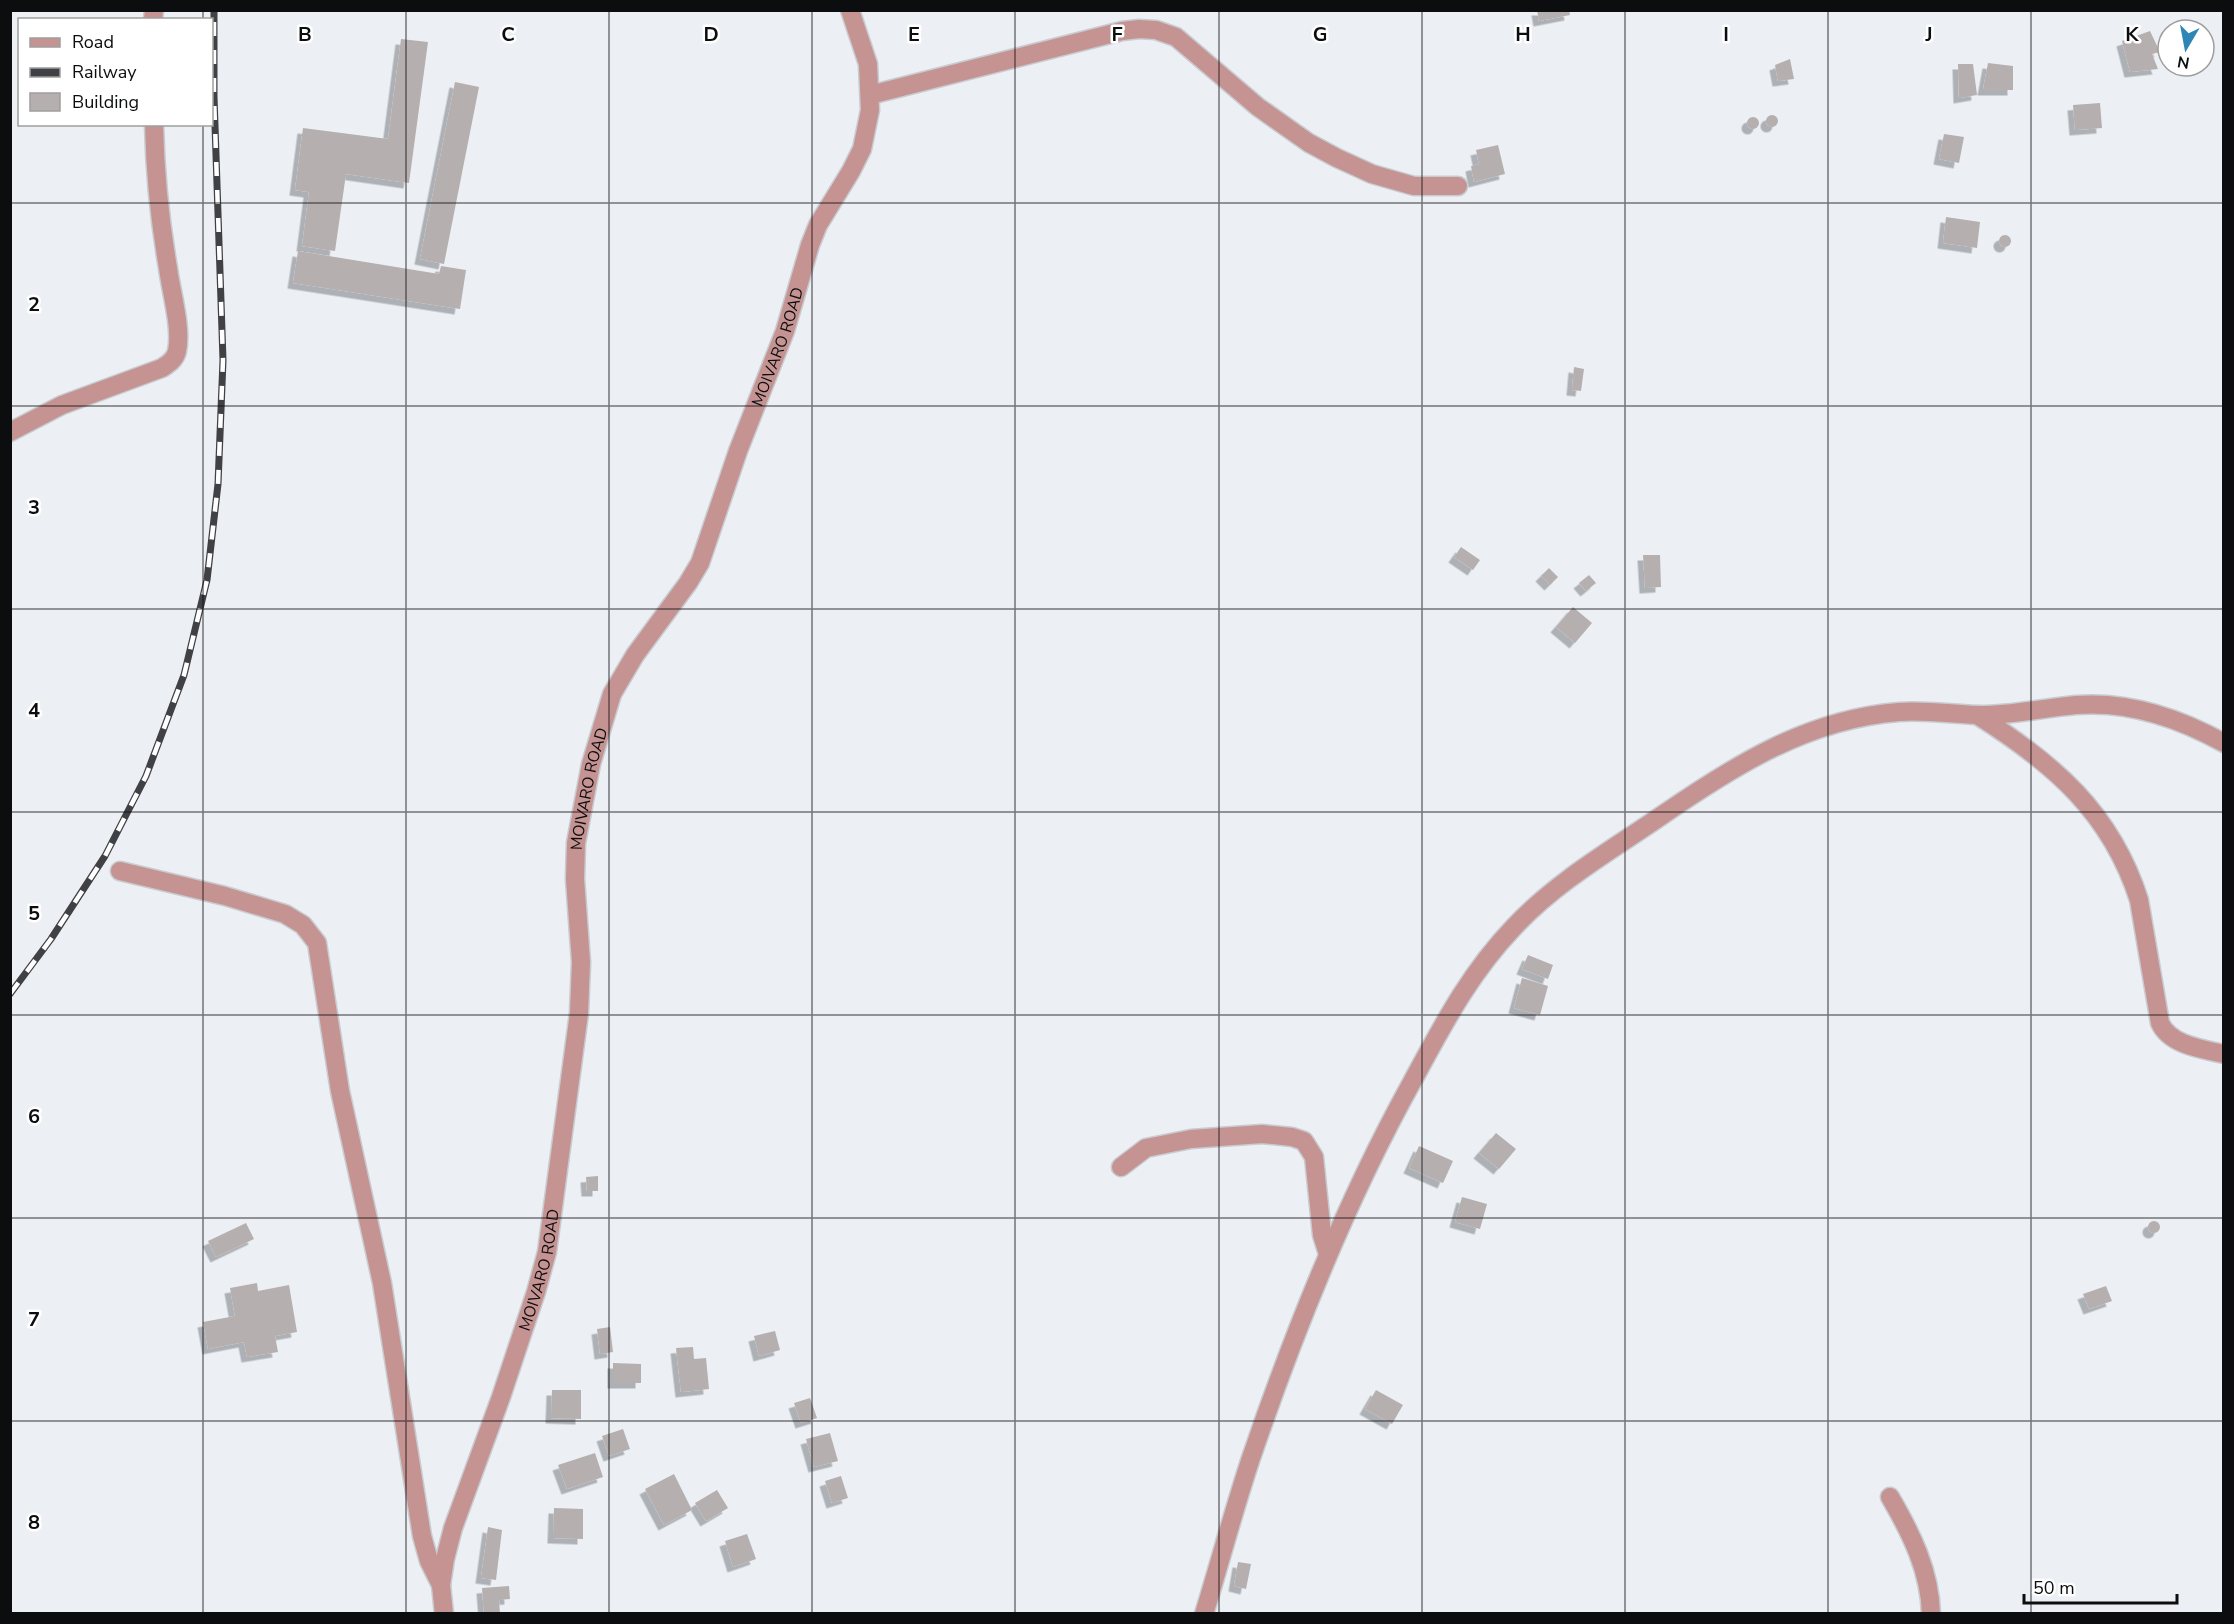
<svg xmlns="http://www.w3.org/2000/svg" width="2234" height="1624" font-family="'Nunito Sans',sans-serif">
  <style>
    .building { fill: #b6afaf; filter: url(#shadow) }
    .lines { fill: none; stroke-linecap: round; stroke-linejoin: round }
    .minor-casing { stroke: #c8ccd0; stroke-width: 21 }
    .minor { stroke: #c69393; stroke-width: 18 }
    .rail-casing { stroke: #404144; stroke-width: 7 }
    .rail { stroke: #fff; stroke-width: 4.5; stroke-dasharray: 14; stroke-linecap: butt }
    .grid { fill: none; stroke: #0c0d0f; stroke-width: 1.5; stroke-opacity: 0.55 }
    .labels { text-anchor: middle; stroke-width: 5; stroke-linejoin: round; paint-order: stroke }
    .street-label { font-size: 16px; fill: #0c0d0f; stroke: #fff }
    .grid-label { font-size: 20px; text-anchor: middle; font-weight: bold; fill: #0c0d0f; stroke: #fff; stroke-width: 5; stroke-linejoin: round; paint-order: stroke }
  </style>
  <defs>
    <filter id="shadow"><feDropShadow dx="-5.5" dy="5.5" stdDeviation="0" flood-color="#0004"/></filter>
  </defs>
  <rect width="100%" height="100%" fill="#ecf0f5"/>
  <!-- building -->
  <path class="building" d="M1537 10H1569L1570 15 1539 21Z
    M2150 31 2160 52 2152 54 2158 69 2130 72 2122 41Z
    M401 39 428 42 409 183 346 174 335 251 302 246 309 192 295 190 303 128 388 139Z
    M1790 59 1794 79 1778 81 1775 65Z
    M1988 63 2013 66V90H1983Z
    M1958 64H1973L1977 95 1959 98Z
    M455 82 479 87 444 264 420 259Z
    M2100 103 2102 128 2075 130 2073 105Z
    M1766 121a6 6 0 1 1 12 0a6 6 0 1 1-12 0Z
    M1747 123a6 6 0 1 1 12 0a6 6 0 1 1-12 0Z
    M1944 134 1964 137 1959 163 1939 159Z
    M1498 145 1505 174 1474 182 1471 166 1479 164 1476 150Z
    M1946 217 1980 222 1977 248 1943 243Z
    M1999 241a6 6 0 1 1 12 0a6 6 0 1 1-12 0Z
    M298 251 439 274 441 266 466 270 460 309 293 283Z
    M1574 367 1584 369 1581 391 1572 390Z
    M1461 547 1480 560 1473 570 1454 557Z
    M1643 555H1660L1661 587 1645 588Z
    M1549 568 1558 577 1550 585 1541 576Z
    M1589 575 1596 583 1586 591 1579 583Z
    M1573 607 1592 623 1575 643 1556 627Z
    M1528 955 1553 965 1548 979 1522 969Z
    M1522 978 1548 986 1540 1015 1514 1008Z
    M1496 1133 1516 1149 1499 1169 1479 1153Z
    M1419 1146 1453 1161 1443 1183 1409 1168Z
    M598 1176V1191H587L586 1177Z
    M1462 1197 1487 1204 1480 1229 1455 1222Z
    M2148 1227a6 6 0 1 1 12 0a6 6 0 1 1-12 0Z
    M246 1223 254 1239 216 1257 208 1241Z
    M257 1283 258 1291 289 1285 297 1332 275 1336 278 1352 247 1357 244 1342 208 1349 203 1322 235 1316 230 1288Z
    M2106 1286 2112 1301 2089 1309 2083 1294Z
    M610 1327 613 1352 600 1354 597 1329Z
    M775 1331 780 1350 759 1356 754 1336Z
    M693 1347 694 1359 706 1358 709 1389 681 1392 676 1348Z
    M613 1363 641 1364V1383H613Z
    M552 1390H581V1419L551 1418Z
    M1376 1390 1403 1405 1392 1424 1365 1409Z
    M810 1398 817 1418 801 1423 794 1403Z
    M623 1429 630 1449 609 1456 602 1436Z
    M830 1433 838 1461 814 1467 806 1439Z
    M595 1453 603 1477 567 1489 558 1465Z
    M674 1474 692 1510 664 1525 645 1489Z
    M841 1476 848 1498 832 1503 825 1481Z
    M717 1490 728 1508 706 1521 695 1503Z
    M554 1508 583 1509V1539L553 1538Z
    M488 1527 502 1530 496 1580 481 1578Z
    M747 1534 756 1559 733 1567 725 1541Z
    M1238 1562 1251 1564 1246 1589 1234 1586Z
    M509 1586 510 1599 499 1600 500 1614H484L482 1588Z"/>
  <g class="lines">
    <!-- minor casing -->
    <g class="minor-casing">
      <g id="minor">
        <path d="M153 20 154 10"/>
        <path d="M870 95 1122 31 1139 29 1156 30 1176 37 1258 107 1309 143 1337 158 1372 174 1414 186H1458"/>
        <path d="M10 432 62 405 162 368C168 364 175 360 177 351 182 328 171 292 168 268 160 222 155 172 154 124"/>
        <path d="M1977 715C2053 763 2111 812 2139 900L2160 1023C2170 1045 2202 1049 2224 1054"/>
        <path d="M120 871 225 896 285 914 303 925 317 943 340 1091 382 1283 422 1536 429 1561 441 1585"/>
        <path d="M1121 1167 1146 1148 1191 1139 1262 1134 1292 1137 1304 1141 1314 1157 1322 1235 1328 1254"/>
        <path d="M1890 1497C1911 1533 1930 1571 1931 1614"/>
        <path id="s1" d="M444 1614 441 1585 445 1559 453 1528 501 1397 536 1292 547 1252 579 1013 581 962 575 879 576 843 591 764 612 694 635 655 688 583 700 563 738 451 785 331 810 245 818 225 851 171 862 149 870 110 868 64 850 10"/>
        <path d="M1204 1614C1220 1562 1234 1509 1251 1458 1295 1329 1346 1201 1412 1082 1443 1025 1469 974 1514 927 1556 882 1610 851 1661 816 1735 765 1808 719 1899 712 1925 710 1950 714 1976 715 2010 716 2043 708 2076 705 2128 701 2179 718 2224 743"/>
      </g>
    </g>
    <!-- minor -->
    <use href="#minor" class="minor"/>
    <!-- rail casing -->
    <g class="rail-casing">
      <path id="rail" d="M10 994 51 939 105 856 146 776 184 675 207 580 218 484 223 360 214 96V10"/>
    </g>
    <!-- rail -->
    <use href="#rail" class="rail"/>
  </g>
  <!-- grid -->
  <path class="grid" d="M203 10V20M406 10V1614M609 10V1614M812 10V1614M1015 10V1614M1219 10V1614M1422 10V1614M1625 10V1614M1828 10V1614M2031 10V1614M203 124V1614M10 203H2224M10 406H2224M10 609H2224M10 812H2224M10 1015H2224M10 1218H2224M10 1421H2224"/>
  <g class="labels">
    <!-- street labels -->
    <g class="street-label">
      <text dy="6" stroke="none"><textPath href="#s1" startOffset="1332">MOIVARO ROAD</textPath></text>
      <text dy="6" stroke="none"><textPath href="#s1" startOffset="846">MOIVARO ROAD</textPath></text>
      <text dy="6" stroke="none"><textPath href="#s1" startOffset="360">MOIVARO ROAD</textPath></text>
    </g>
  </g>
  <g class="grid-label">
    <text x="305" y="41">B</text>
    <text x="508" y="41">C</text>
    <text x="711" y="41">D</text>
    <text x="914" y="41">E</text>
    <text x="1117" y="41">F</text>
    <text x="1320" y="41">G</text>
    <text x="1523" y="41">H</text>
    <text x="1726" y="41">I</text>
    <text x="1929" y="41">J</text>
    <text x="2132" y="41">K</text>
    <text x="34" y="311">2</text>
    <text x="34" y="514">3</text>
    <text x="34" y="717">4</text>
    <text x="34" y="920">5</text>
    <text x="34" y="1123">6</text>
    <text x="34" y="1326">7</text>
    <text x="34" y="1529">8</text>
  </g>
  <!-- border -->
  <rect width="2234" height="1624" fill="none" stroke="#0c0d0f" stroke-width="24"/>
  <!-- legend -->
  <rect x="18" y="18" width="195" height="108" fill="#ffffff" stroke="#9e9e9f" stroke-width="1.5"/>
  <rect x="30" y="38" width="30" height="9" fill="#c69393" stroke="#9e9e9f" stroke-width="1.5"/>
  <text x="72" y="48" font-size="18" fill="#0c0d0f">Road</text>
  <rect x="30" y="68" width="30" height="9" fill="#404144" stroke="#9e9e9f" stroke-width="1.5"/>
  <text x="72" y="78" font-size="18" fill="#0c0d0f">Railway</text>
  <rect x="30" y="93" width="30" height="18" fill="#b6afaf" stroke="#9e9e9f" stroke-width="1.5"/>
  <text x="72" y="108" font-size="18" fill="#0c0d0f">Building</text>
  <!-- north arrow -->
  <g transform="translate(2186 48) rotate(190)"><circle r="28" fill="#ffffff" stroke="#9e9e9f" stroke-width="1.5"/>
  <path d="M0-4.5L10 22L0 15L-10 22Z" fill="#2f86b5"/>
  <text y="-9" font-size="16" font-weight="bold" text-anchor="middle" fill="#0c0d0f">N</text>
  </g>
  <!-- scale -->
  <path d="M2024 1594v9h153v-9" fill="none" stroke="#0c0d0f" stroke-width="3"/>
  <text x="2033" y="1594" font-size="18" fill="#0c0d0f" stroke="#ffffff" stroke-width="4.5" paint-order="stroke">50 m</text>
</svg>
